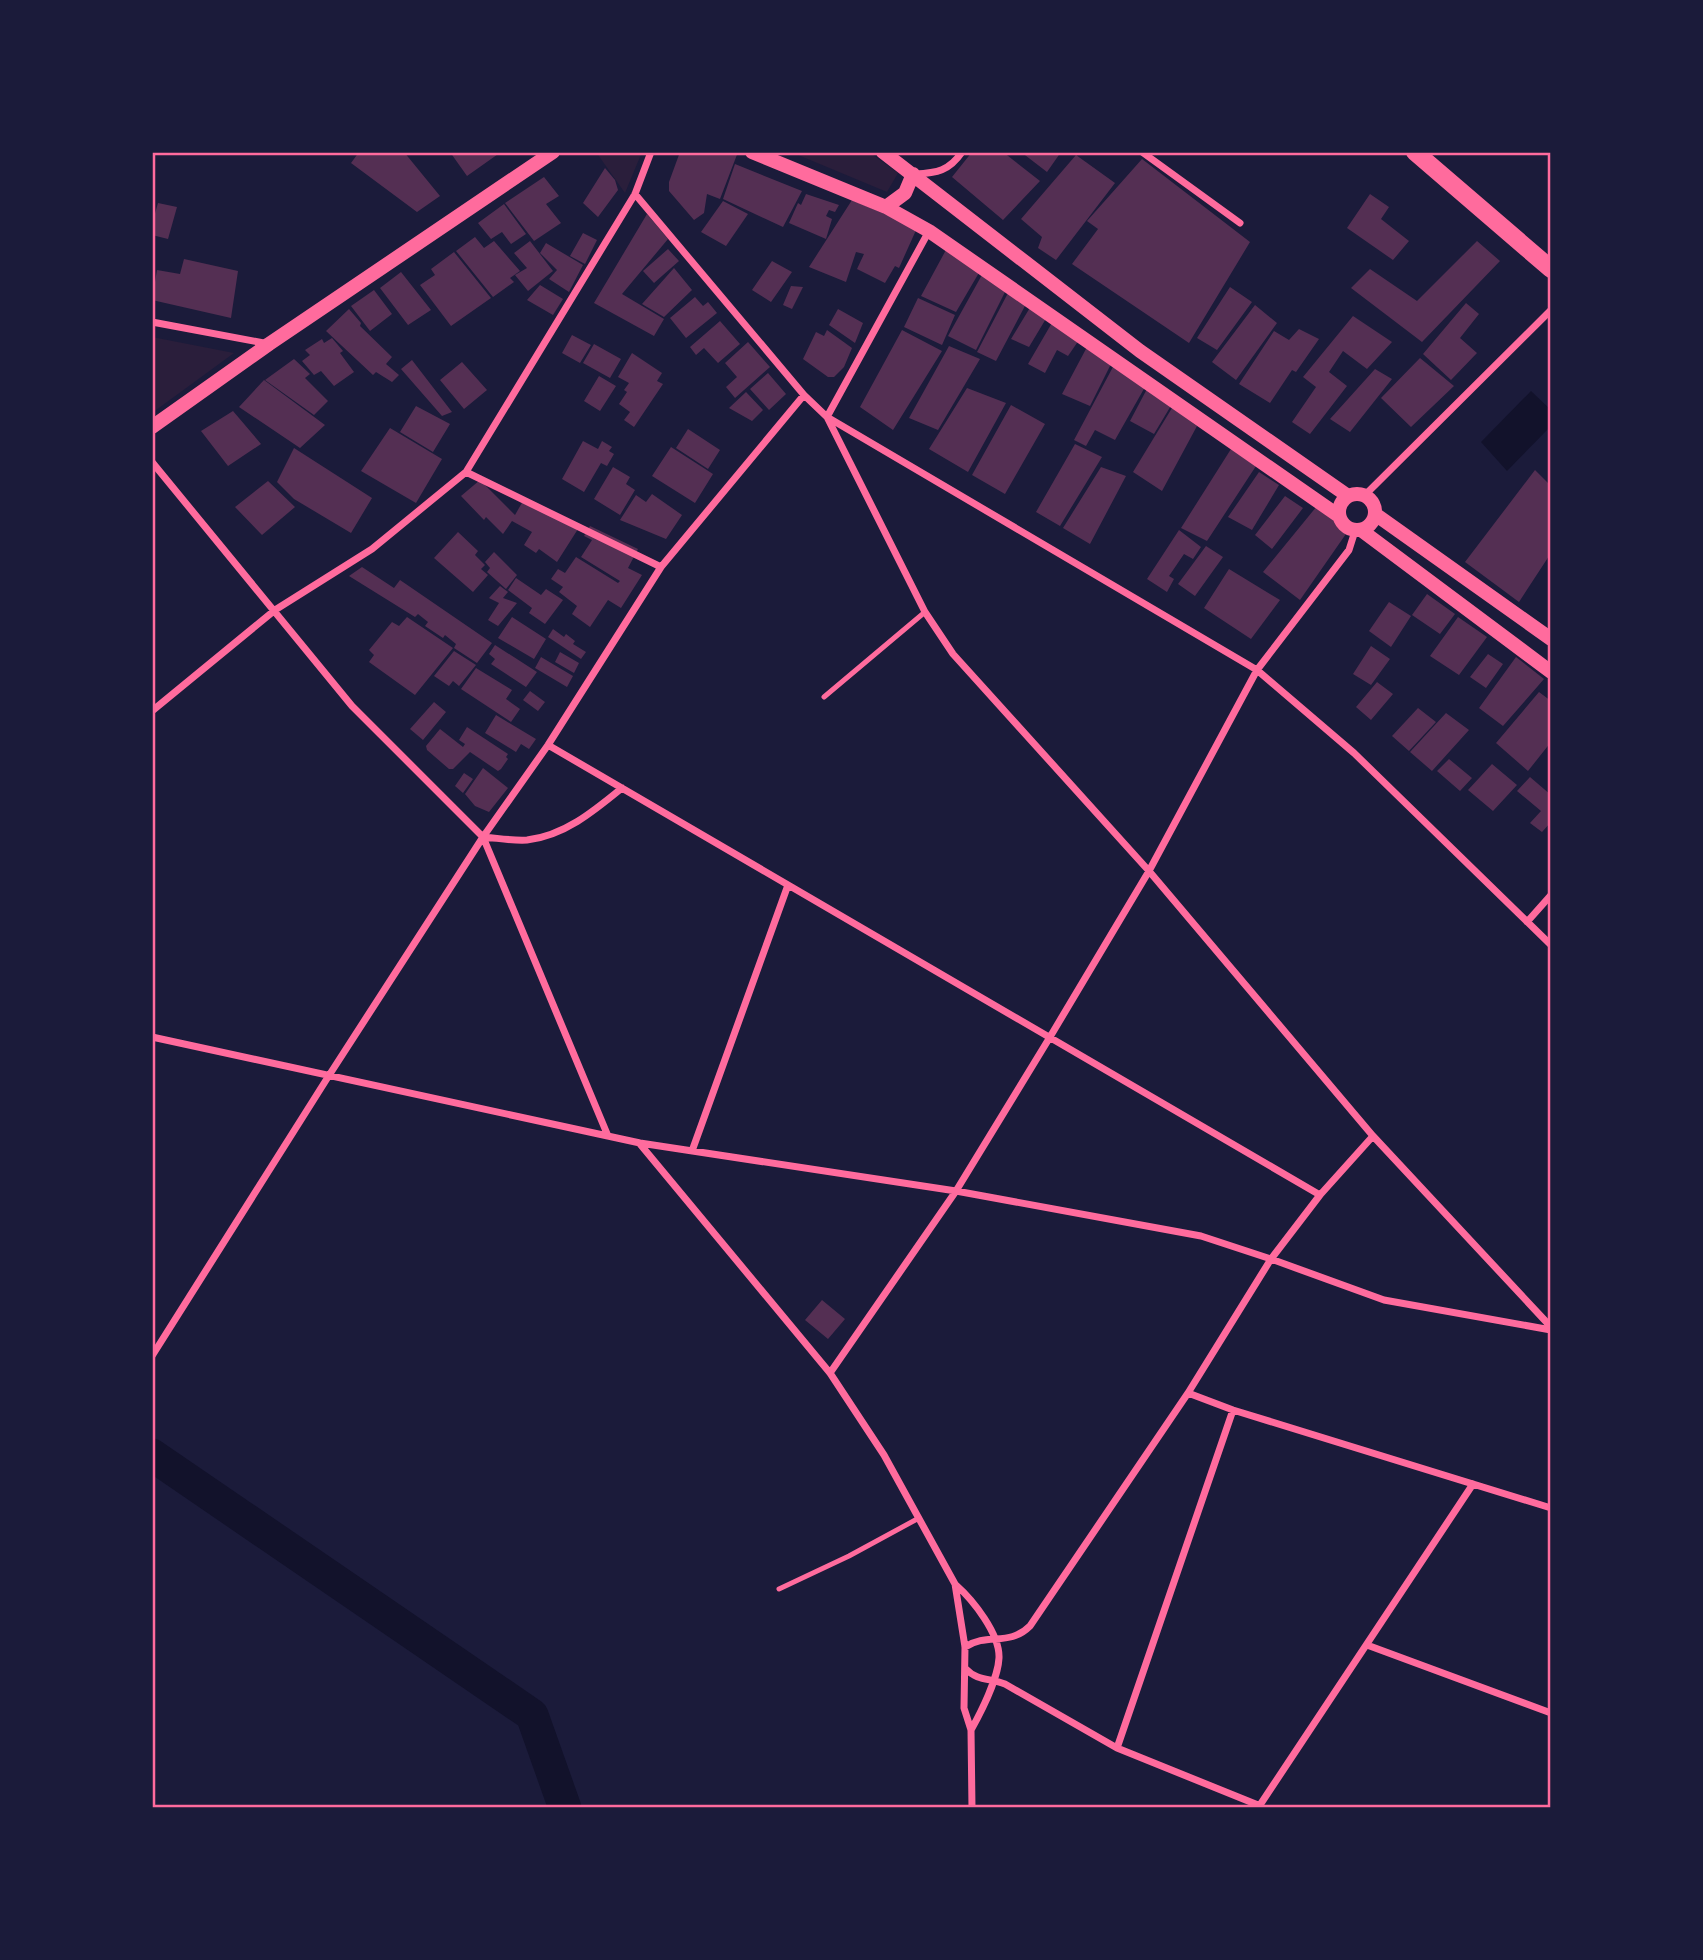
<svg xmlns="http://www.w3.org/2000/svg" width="1703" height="1960" font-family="Figtree,sans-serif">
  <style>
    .green { fill: #2a1e3b }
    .water { fill: #12122b }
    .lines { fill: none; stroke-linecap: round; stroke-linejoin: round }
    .river { stroke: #12122b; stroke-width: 33 }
    .building { fill: #542f53 }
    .service { stroke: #ff6b9d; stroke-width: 5 }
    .minor { stroke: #ff6b9d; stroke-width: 7 }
    .secondary { stroke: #ff6b9d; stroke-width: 14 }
    .trunk { stroke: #ff6b9d; stroke-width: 18 }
    .neatline { fill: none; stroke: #ff6b9d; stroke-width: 2.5 }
  </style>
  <rect width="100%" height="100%" fill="#1b1b3a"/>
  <!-- green -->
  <path class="green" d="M596 152H642L625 193Z
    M791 152H869L898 173 887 192Z
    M152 337 234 353 152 413Z"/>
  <!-- water -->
  <path class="water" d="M1531 391 1551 410V426L1507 471 1481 442Z"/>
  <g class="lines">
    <!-- river -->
    <path class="river" d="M152 1455 532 1715 565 1808"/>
  </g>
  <!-- building -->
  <path class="building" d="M359 152H404L440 196 417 212 351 163Z
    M450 152H501L467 176Z
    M680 152H738L720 199 707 194 704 213 694 220 669 191V182Z
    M972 152H1003L1040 181 1003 220 952 177Z
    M1021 152H1061L1047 172Z
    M1076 155 1115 183 1056 260 1038 248 1042 237 1021 219Z
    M1142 159 1250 242 1189 343 1072 264 1098 229 1087 221Z
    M735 164 802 191 783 227 723 199Z
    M605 168 615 180 618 190 598 217 583 203Z
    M544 177 559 196 546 204 561 223 534 241 505 203Z
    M806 194 839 205 835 212 829 210 826 216 832 219 826 239 789 223 798 203 801 205Z
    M1370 194 1389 207 1381 219 1409 241 1393 260 1347 228Z
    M852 200 917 228 899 268 895 266 885 283 857 269 864 254 856 252 846 282 809 267Z
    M723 201 748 214 726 246 701 232Z
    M158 203 177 207 168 239 152 235V224Z
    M504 204 526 234 511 244 502 232 491 239 478 223Z
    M647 214 668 239 622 294 664 319 654 336 594 303Z
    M583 233 597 240 585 264 570 256Z
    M475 237 484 248 494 241 520 271 510 278 514 282 493 297 456 251Z
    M530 241 553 271 528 291 515 275 527 268 514 253Z
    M1477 241 1500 261 1422 342 1351 288 1370 269 1417 301Z
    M546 243 583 265 569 292 549 279 557 270 540 253Z
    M947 248 980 271 956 312 921 296Z
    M668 249 679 261 654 283 643 271Z
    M454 252 491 298 451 326 420 285 435 275 431 269Z
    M184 259 238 271 231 318 152 300 157 270 180 274Z
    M772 261 792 272 771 302 752 290Z
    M674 268 692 290 664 317 642 304Z
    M401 272 431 310 408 325 380 288Z
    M983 273 1006 290 976 350 948 336Z
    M540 285 563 299 553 315 527 300Z
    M791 286 803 287 792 309 783 305Z
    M1230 287 1252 302 1217 350 1197 338Z
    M374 290 392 314 370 331 351 306Z
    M1008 293 1026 304 996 361 977 352Z
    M695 297 703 306 708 302 717 313 686 338 670 318Z
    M918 298 955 315 942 345 904 327Z
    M1466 303 1479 314 1460 338 1477 353 1451 380 1423 354Z
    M1255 305 1277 323 1236 380 1212 362Z
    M1031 306 1047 317 1029 347 1011 339Z
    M349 309 361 323 360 326 392 357 386 364 399 375 392 382 376 372 373 375 326 331Z
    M838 309 863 323 855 343 829 325Z
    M1353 316 1392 342 1367 369 1343 351 1329 372 1347 386 1310 434 1292 422 1316 387 1303 377Z
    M720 321 740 344 718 363 704 348 696 355 690 347Z
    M1053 321 1079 340 1068 356 1057 350 1045 373 1028 364Z
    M1299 329 1319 339 1296 372 1292 370 1270 403 1239 384 1274 331 1289 340Z
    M827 330 852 348 844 367 834 377H828L803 359 816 332 824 336Z
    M902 330 942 351 893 430 860 407Z
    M572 335 591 345 580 363 562 353Z
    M332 338 343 351 340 353 354 372 334 386 321 371 314 375 302 361 310 355 305 350 322 339 324 343Z
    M748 342 770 367 735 398 726 387 737 377 725 363Z
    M594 344 621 359 610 378 583 363Z
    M949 346 980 359 938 430 909 418Z
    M1087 347 1111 364 1090 406 1062 394Z
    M632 353 662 373 657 381 663 384 634 427 624 420 630 412 619 404 627 392 624 390 629 383 618 377Z
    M1420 358 1454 386 1411 427 1381 398Z
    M294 359 310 374 305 378 328 401 314 415 265 380Z
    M412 360 452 412 442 416 401 369Z
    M462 362 487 390 464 409 440 380Z
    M1114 365 1145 387 1115 440 1095 430 1086 446 1074 440Z
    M1375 369 1392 379 1350 432 1330 419Z
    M768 373 786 394 769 410 750 389Z
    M599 376 616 386 600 411 584 401Z
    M264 380 325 425 300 448 239 407Z
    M1148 387 1172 404 1154 434 1130 421Z
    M967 388 1006 403 968 472 929 449Z
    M746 392 763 410 752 421 729 408Z
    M1011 405 1045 424 1005 494 972 475Z
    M416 406 450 424 433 452 400 432Z
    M1172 408 1197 426 1162 491 1133 472Z
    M233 411 261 444 228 466 201 431Z
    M390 428 442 459 416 503 361 471Z
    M688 429 720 450 708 469 676 448Z
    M583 441 598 449 602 441 612 447 609 451 614 454 607 466 601 463 584 492 562 479Z
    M1075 444 1102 457 1060 526 1036 512Z
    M671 447 713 474 695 503 652 476Z
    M294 448 372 498 351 533 294 499 277 482Z
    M1231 449 1256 466 1207 541 1181 528Z
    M613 467 630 477 626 484 635 490 620 515 594 499Z
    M1101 467 1126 476 1090 544 1063 528Z
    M1535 470 1551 486V553L1519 602 1465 562Z
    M1259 472 1279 485 1252 530 1228 517Z
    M480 480 515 515 523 501 578 529 557 562 539 549 536 553 524 545 532 532 512 521 503 534 486 517 484 520 461 496Z
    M268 481 295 507 262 535 235 507Z
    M652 494 682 515 666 539 620 520 636 495 646 502Z
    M1285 496 1303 508 1272 549 1255 535Z
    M1317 506 1348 531 1300 600 1263 572Z
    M590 526 638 549 628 568 642 575 621 608 608 600 590 627 572 614 577 606 559 592 563 587 551 579 558 569 565 573 576 557 618 583 620 581 581 557 592 540 584 536Z
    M1179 530 1201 547 1193 559 1184 554 1169 576 1174 579 1167 592 1147 579Z
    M458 532 478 551 475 555 485 565 481 569 488 575 473 592 434 558Z
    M1206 546 1223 557 1195 596 1178 584Z
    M494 552 517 575 506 589 487 572 490 568 485 562Z
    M362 567 394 588 400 580 492 643 477 663 454 648 456 644 445 635 443 638 425 626 428 622 418 614 415 617 349 576Z
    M1229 569 1280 600 1251 639 1204 608Z
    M516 578 541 595 546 589 563 600 545 624 529 613 532 608 508 590Z
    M500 586 508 592 503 598 517 603 498 626 488 620 499 603 489 598Z
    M1427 594 1455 614 1440 634 1412 615Z
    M1389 602 1411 616 1391 647 1369 631Z
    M407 617 453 648 415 695 369 662 374 655 369 650 392 622 399 626Z
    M512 617 546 639 534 659 498 638Z
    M1458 617 1487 637 1459 675 1430 656Z
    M553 629 564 637 566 634 575 641 573 644 586 652 581 659 548 637Z
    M495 645 537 672 526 687 491 664 495 659 489 654Z
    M1371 646 1390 659 1371 685 1353 674Z
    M454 651 476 665 459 686 453 681 449 686 434 676Z
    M560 652 579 663 574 673 555 662Z
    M1488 654 1503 664 1486 688 1470 677Z
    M541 657 573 676 567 687 535 668Z
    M1516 657 1544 679 1503 726 1479 708Z
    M476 668 512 690 506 699 520 709 511 722 461 689Z
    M1377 682 1393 694 1371 720 1356 707Z
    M530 691 545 702 538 711 523 700Z
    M1539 692 1551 701V742L1528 771 1496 743Z
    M434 702 446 712 423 740 410 729Z
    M1418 708 1436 722 1409 751 1392 736Z
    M1446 713 1469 730 1432 771 1410 752Z
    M496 715 536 739 529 749 521 744 516 752 485 733Z
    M467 727 508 754 506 757 508 759 501 769 498 771 470 752 453 769H449L427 750 426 746 440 729 463 747 465 744 459 740Z
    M1449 759 1472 778 1460 791 1437 771Z
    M1492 764 1517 785 1493 811 1468 790Z
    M483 768 508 788 489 812 475 806 465 794Z
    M464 773 473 779 463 793 455 786Z
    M1530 777 1551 795V822L1542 832 1530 823 1541 811 1517 791Z
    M822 1300 845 1319 828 1339 805 1320Z"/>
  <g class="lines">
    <!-- service -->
    <path class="service" d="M824 697 925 612
      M779 1589 849 1556 919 1518"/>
    <!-- minor -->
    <path class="minor" d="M1142 152 1240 223
      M915 174C937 173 949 171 962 152
      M635 194 804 395 827 417 925 612 953 654 1149 871 1373 1136 1551 1327
      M929 231 827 417 1257 670 1354 753 1551 945
      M152 322 269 344
      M152 462 352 706 483 837 608 1136
      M466 472 661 567
      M1365 495 1551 310
      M152 711 275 610 372 549 466 472 635 194 651 152
      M548 745 1320 1195
      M483 837C497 838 513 841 527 840 564 836 594 811 622 788
      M1527 922 1551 895
      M152 1037 640 1143 956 1191 1201 1236 1271 1259 1384 1300 1551 1330
      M640 1144 830 1373 884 1455 955 1584 965 1647 964 1708 971 1730 972 1808
      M692 1151 788 885
      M152 1356 328 1077 483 837 548 745 661 567 804 395
      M830 1373 956 1191 1050 1037 1149 871 1257 670 1349 550 1355 531
      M1188 1393 1233 1410 1551 1508
      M956 1585C973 1600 1000 1634 999 1658 998 1678 981 1712 971 1730
      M1367 1645 1551 1713
      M965 1647C988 1632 1009 1647 1030 1626L1188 1393 1271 1259 1320 1195 1373 1136
      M966 1669C977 1681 990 1678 1005 1684L1117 1748 1263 1807
      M1117 1748 1233 1410
      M1258 1808 1473 1484"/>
    <!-- secondary -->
    <path class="secondary" d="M752 152 886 207 929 231 1339 516
      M883 152 1140 351 1348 496
      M886 207 905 193 913 174
      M152 427 269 344 553 152
      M1339 512a18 18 0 1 1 36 0a18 18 0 1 1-36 0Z
      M1375 514 1551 639
      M1361 530 1551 672"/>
    <!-- trunk -->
    <path class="trunk" d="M1415 152 1551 269"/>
  </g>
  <!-- border -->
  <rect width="1703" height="1960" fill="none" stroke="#1b1b3a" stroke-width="308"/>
  <rect x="154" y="154" width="1395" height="1652" class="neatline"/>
</svg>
